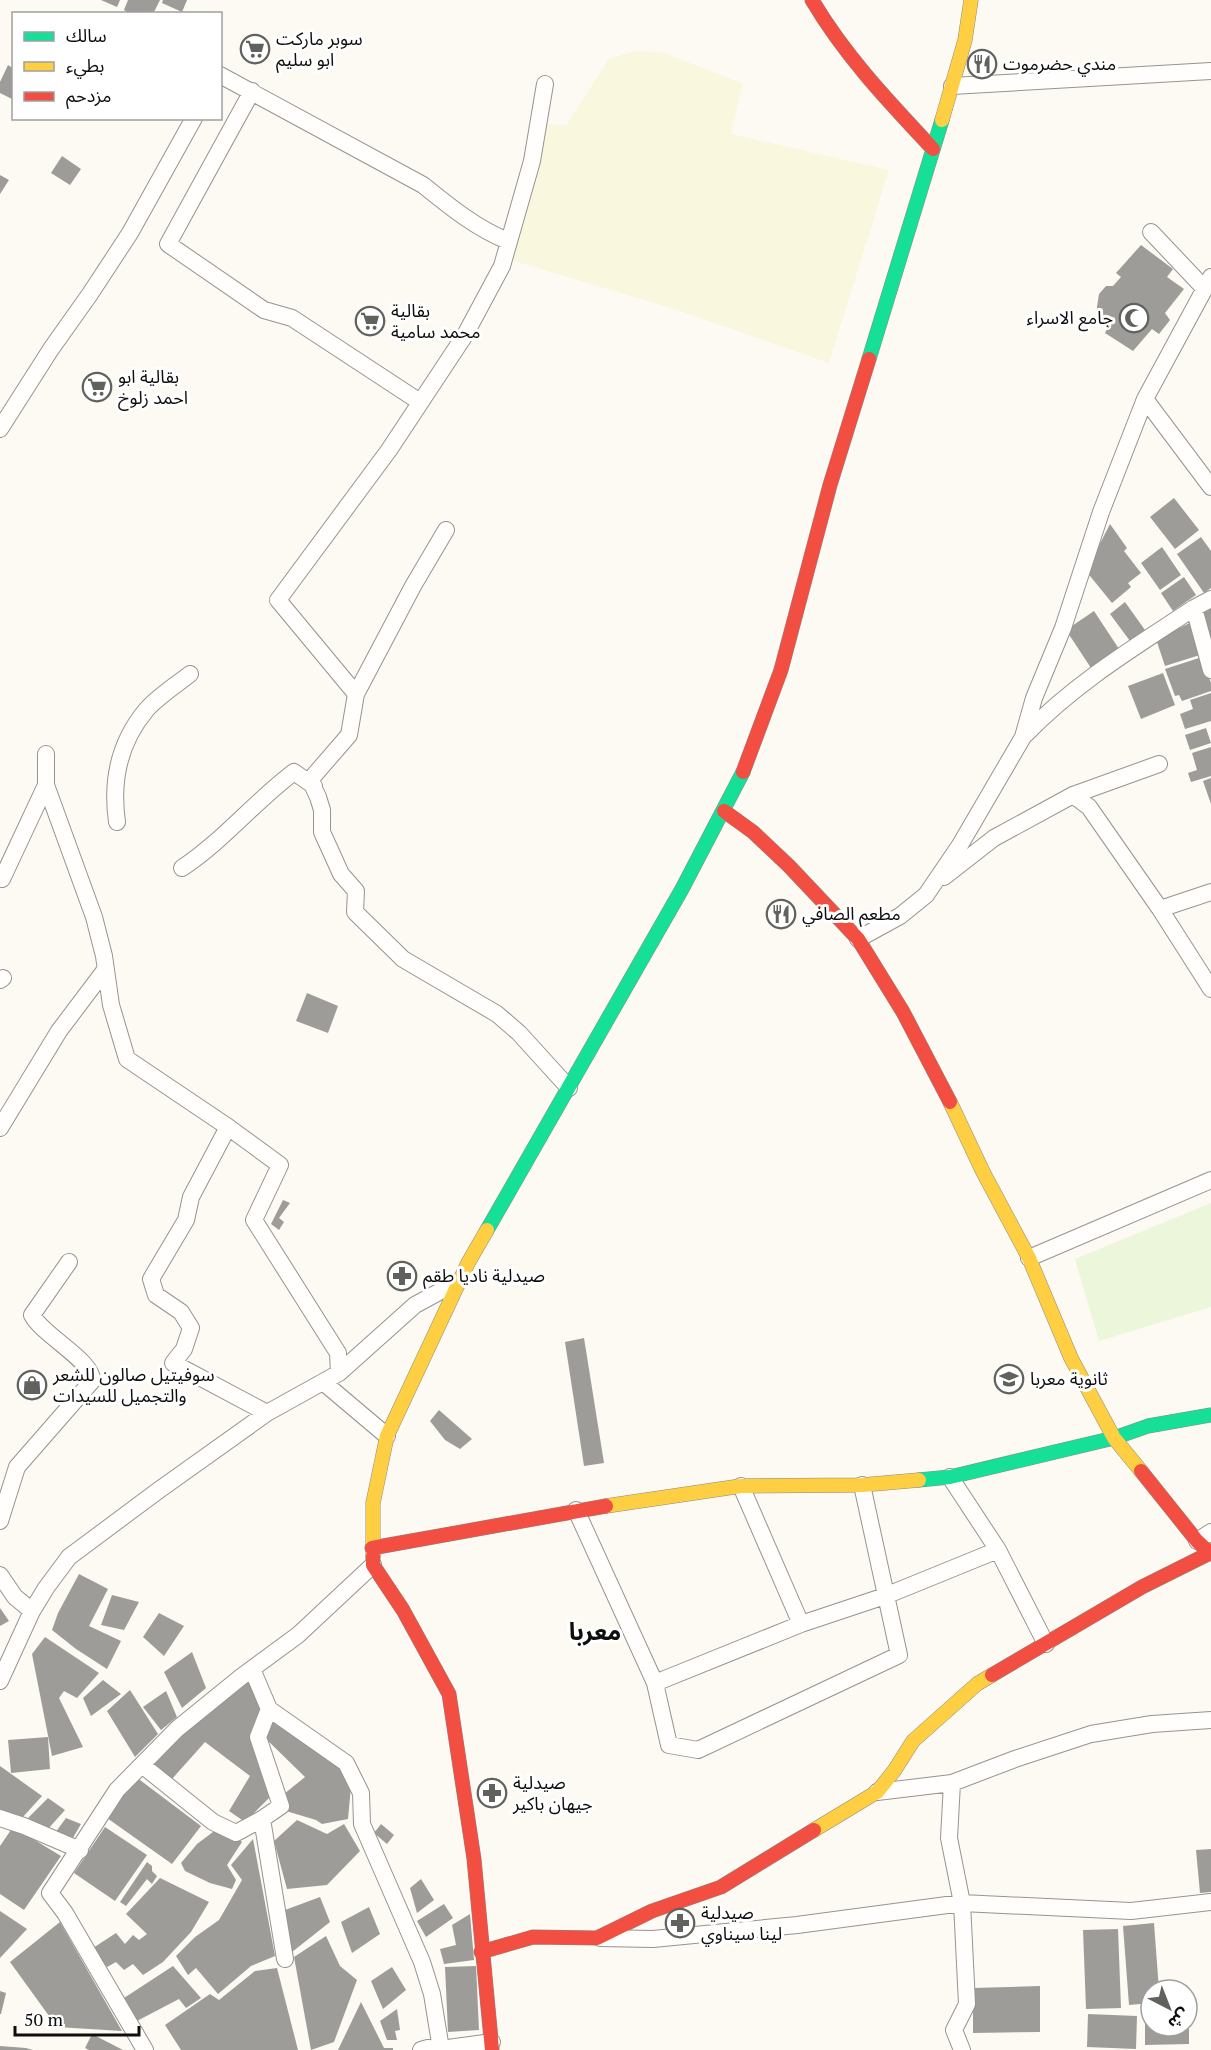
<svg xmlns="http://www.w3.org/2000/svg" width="1211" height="2050" font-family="'PT Serif','Noto Sans Arabic',serif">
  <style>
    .farmland { fill: #f9f8de }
    .pitch { fill: #ecf6db }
    .building { fill: #9e9c98 }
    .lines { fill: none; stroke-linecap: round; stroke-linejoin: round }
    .street-casing { stroke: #959491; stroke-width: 18 }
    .fast-casing { stroke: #8c8b87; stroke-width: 15 }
    .slow-casing { stroke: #8c8b87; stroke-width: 15 }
    .jam-casing { stroke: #8c8b87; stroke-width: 15 }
    .street { stroke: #fffefd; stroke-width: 16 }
    .fast { stroke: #16e098; stroke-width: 14 }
    .slow { stroke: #ffcf43; stroke-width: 14 }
    .jam { stroke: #f24e42; stroke-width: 14 }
    .labels { text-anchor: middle; stroke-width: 6; stroke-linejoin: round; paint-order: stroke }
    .poi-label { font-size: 18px; fill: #0e0e0e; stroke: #fff; text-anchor: start }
    .district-label { font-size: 24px; font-weight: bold; fill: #0e0e0e; stroke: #fff }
  </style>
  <rect width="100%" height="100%" fill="#fcfaf2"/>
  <!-- farmland -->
  <path class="farmland" d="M635 51 662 52 743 84 731 134 889 170 829 363 677 310 508 259 547 124 566 125 609 59Z"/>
  <!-- pitch -->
  <path class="pitch" d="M1211 1203V1307L1099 1341 1075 1259Z"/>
  <!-- building -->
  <path class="building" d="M101 0H120L117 7Z
    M128 0H160L153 14H130L124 10Z
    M163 0H187L182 12 162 3Z
    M8 65 14 69V100L0 93V82Z
    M62 156 81 169 70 185 51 173Z
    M0 175 9 180 0 194Z
    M1141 245 1173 269 1167 277 1184 289 1165 313 1170 320 1159 334 1152 329 1133 351 1105 333 1108 327 1097 320 1096 313 1099 294 1106 286H1113L1121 277 1116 273Z
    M1174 498 1199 530 1175 549 1150 517Z
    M1110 524 1127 548 1124 551 1141 573 1128 583 1131 587 1112 603 1086 571Z
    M1201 537 1211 551V588L1204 593 1177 554Z
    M1162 547 1181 575 1160 590 1141 563Z
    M1184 577 1196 595 1173 611 1161 593Z
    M1125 602 1145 630 1130 641 1110 614Z
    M1211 606V648L1198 610Z
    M1094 611 1119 649 1091 668 1066 630Z
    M1194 621 1203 654 1165 666 1156 639Z
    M1202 657 1211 683V691L1182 701 1179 695 1175 696 1165 669Z
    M1163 673 1175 705 1141 719 1128 686Z
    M1211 693V721L1185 729 1180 714 1193 709 1190 700Z
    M1206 728 1211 743 1190 750 1185 735Z
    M1211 747V776L1191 782 1188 773 1197 770 1192 753Z
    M1211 778V804L1203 781Z
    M307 993 338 1006 328 1033 296 1021Z
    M283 1200 290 1203 279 1218 284 1222 279 1230 271 1224Z
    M584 1338 604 1463 584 1466 565 1342Z
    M439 1410 472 1439 460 1449 445 1440 430 1421Z
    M79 1574 108 1589 89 1626 121 1641 107 1669 76 1649 52 1630 58 1613Z
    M112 1595 139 1602 124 1630 101 1625Z
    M0 1608 9 1621 0 1626Z
    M159 1613 184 1626 164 1656 143 1637Z
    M45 1637 99 1673 77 1698 64 1691 59 1698 83 1747 52 1756 32 1654Z
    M192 1652 206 1688 182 1708 164 1672Z
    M246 1678 263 1710 252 1730 266 1783 272 1795 245 1822 229 1811 250 1776 205 1742 172 1779 151 1763Z
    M103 1680 121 1694 91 1716 83 1698Z
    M130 1690 158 1734 135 1757 107 1711Z
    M166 1691 177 1717 161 1730 143 1707Z
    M273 1712 342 1769 351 1786 348 1819 322 1824 316 1820 286 1811 284 1794 305 1777 262 1735Z
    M48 1737 50 1769 11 1773 8 1740Z
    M0 1766 42 1796 22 1818 0 1809Z
    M136 1777 201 1826 172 1864 107 1818Z
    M48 1798 65 1810 48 1829 28 1818Z
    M66 1818 81 1824 70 1843 55 1833Z
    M297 1820 327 1834 344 1824 360 1851 327 1885 287 1889 274 1841Z
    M381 1824 394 1835 387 1844 374 1833Z
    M221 1826 242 1842 227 1865 236 1880 232 1889 210 1883 185 1871 181 1863 197 1844Z
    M13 1827 61 1856 24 1910 0 1894V1846Z
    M105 1827 147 1855 115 1901 74 1873Z
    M253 1839 275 1956 251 1966 218 1994 196 1968 188 1975 176 1956 195 1937 219 1920 242 1880 231 1865Z
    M1211 1849V1892L1200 1893 1196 1850Z
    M147 1862 152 1866V1871L157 1876 152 1884 147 1879 126 1906 120 1902Z
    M160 1878 209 1902 191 1932 163 1962 143 1975 133 1964 124 1970 116 1962 107 1967 93 1948 116 1933 125 1944 133 1935 139 1940 147 1934 126 1914Z
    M421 1879 434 1900 417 1913 410 1888Z
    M320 1897 330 1922 292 1952 285 1910Z
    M444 1904 453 1918 426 1937 417 1921Z
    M369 1907 380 1934 352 1953 341 1922Z
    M0 1911 27 1929 0 1958Z
    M470 1914 474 1960 444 1964 440 1949 456 1945 452 1925Z
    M60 1922 122 2031 57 2027 10 1962Z
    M1154 1923 1159 1990H1151V2003L1129 2005 1123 1926Z
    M1118 1929 1121 2008 1086 2009 1083 1930Z
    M326 1936 340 1966 357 1980 334 2042 311 2050 294 1957Z
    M173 1966 201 1998 186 2008 179 1999 135 2022 124 1998Z
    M476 1966 479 2030 448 2032 445 1967Z
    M392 1967 406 1990 383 2009 371 1981Z
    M277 1968 298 2050H181L165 2025 210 1994 219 2000 255 1971Z
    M1040 1986V2032L973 2033V1988Z
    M0 1991 6 1993 1 2014H0Z
    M361 2002 384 2048H393V2050H338Z
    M397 2009 400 2030 395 2031 397 2040H387L380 2021Z
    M1088 2014 1137 2016 1136 2049 1087 2047Z
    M1145 2016H1151V2026H1189V2044L1145 2045Z
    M92 2034 123 2050H89L85 2048Z
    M0 2046 26 2048 33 2050H0Z"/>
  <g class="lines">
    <!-- street casing -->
    <g class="street-casing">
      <path id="street" d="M220 75 423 185C449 206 477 229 508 241
        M545 84 532 161 502 266 465 335 389 450 278 600 356 694 349 735 310 780 318 797 322 810V832L341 874 356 891 355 912 403 959 497 1014 519 1033 569 1088
        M952 86 1211 71
        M252 91 168 244 264 310 292 318 420 402
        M1151 232 1204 288
        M1145 399 1211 487
        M0 429 51 349 90 294 130 233 194 118
        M1194 608 1211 670
        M356 694 413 586 446 530
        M1026 734C1075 683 1135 647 1194 608L1211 599
        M46 754V785L94 917 104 956 111 1005 127 1059 228 1127 280 1165 254 1220 338 1353 339 1373
        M1073 795 1159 764
        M117 822C111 780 119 742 147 709 159 696 176 685 190 674
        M182 868C223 841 254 802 294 772L314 786
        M944 877 994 838 1073 795 1089 807 1160 909 1211 989
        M2 879 46 785
        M1160 909 1211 892
        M858 939 900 916 926 895 960 845 1023 737 1034 698 1063 628 1101 512 1145 399 1211 277
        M0 980 3 978
        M228 1127 191 1197 186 1220 151 1279 156 1295 181 1312 191 1328 184 1349 173 1363 267 1413
        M0 1128 59 1031 105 970
        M1029 1258 1211 1180
        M323 1382 387 1436
        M950 1477 998 1550 1046 1644
        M741 1486 801 1624 885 1596 998 1550
        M576 1510 655 1683 669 1745 698 1750 899 1655 862 1485
        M0 1521 17 1467 92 1381C94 1361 42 1335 32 1315L69 1262
        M1197 1541 1211 1532
        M0 1575 15 1597 32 1611
        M252 1669 269 1709 258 1737 281 1806 262 1819 285 1959
        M0 1681 32 1611 46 1588 69 1557 159 1490 267 1413 339 1373 415 1305 459 1281
        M655 1683 801 1624
        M269 1709 346 1763 361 1793 362 1824 422 1962 432 1994 441 2049
        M142 1765 213 1822 236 1833 262 1819
        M952 1783 949 1838 962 1903 967 2004 954 2030 962 2050
        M877 1792 952 1783 1015 1759 1091 1734 1152 1724 1211 1720
        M0 1818 24 1826 80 1850
        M600 1938 653 1939 797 1925 962 1903 1131 1911 1211 1902
        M145 2050 65 1913 50 1893 117 1790 177 1729 241 1677 298 1635 373 1565
        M421 2050 428 2048 441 2049 492 2042"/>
    </g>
    <!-- fast casing -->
    <g class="fast-casing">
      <path id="fast" d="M869 359 942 120
        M487 1230 682 889 743 772
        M919 1480 950 1477 1114 1438 1148 1426 1211 1415"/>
    </g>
    <!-- slow casing -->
    <g class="slow-casing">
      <path id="slow" d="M942 120 965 40 971 0
        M950 1102 983 1172 1029 1258 1071 1358 1114 1438 1141 1471
        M606 1506 741 1486 862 1485 919 1480
        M373 1556V1503L387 1436 468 1263 487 1230
        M814 1830 877 1792 894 1771 913 1741 977 1684 992 1675"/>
    </g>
    <!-- jam casing -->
    <g class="jam-casing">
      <path id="jam" d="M812 0C845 56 889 102 933 149
        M743 772 781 670 830 485 869 359
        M724 811 753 832 789 866 858 939 903 1012 950 1102
        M1141 1471 1197 1541 1211 1554
        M372 1548 606 1506
        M373 1556V1565L403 1610 449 1694 474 1859 492 2050
        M992 1675 1142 1587 1210 1553
        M481 1952 533 1937 597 1938 652 1911 721 1887 814 1830"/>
    </g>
    <!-- street -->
    <use href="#street" class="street"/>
    <!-- fast -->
    <use href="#fast" class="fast"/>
    <!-- slow -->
    <use href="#slow" class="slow"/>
    <!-- jam -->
    <use href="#jam" class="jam"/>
  </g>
  <!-- icons -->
  <defs>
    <g id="supermarket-ring" transform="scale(1.5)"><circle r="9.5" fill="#fff" stroke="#61615e" stroke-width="1.5"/><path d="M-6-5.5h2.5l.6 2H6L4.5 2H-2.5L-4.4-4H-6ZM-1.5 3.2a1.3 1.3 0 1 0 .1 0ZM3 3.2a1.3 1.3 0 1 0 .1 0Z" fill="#61615e"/></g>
    <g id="restaurant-ring" transform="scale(1.5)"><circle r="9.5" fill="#fff" stroke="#61615e" stroke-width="1.5"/><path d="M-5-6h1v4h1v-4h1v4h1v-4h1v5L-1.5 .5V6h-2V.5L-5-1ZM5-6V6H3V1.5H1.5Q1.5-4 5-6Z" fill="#61615e"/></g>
    <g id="mosque-ring" transform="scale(1.5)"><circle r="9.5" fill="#fff" stroke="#61615e" stroke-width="1.5"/><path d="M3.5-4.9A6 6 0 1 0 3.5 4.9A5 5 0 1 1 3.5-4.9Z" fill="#61615e"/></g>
    <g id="pharmacy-ring" transform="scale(1.5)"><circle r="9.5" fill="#fff" stroke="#61615e" stroke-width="1.5"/><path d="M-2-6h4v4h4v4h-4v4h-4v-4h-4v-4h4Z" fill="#61615e"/></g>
    <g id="school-ring" transform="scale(1.5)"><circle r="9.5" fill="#fff" stroke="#61615e" stroke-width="1.5"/><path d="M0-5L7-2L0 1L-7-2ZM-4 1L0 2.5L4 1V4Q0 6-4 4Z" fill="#61615e"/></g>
    <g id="shop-ring" transform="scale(1.5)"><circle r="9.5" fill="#fff" stroke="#61615e" stroke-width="1.5"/><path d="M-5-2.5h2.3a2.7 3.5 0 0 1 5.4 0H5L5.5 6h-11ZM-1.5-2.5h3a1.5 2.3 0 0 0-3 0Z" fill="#61615e"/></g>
  </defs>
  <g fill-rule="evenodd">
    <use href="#supermarket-ring" x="255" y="49"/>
    <use href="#restaurant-ring" x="982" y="64"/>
    <use href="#mosque-ring" x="1134" y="318"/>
    <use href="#supermarket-ring" x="370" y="321"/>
    <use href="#supermarket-ring" x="97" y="387"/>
    <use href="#restaurant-ring" x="781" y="914"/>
    <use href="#pharmacy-ring" x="402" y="1276"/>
    <use href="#school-ring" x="1009" y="1379"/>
    <use href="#shop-ring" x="32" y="1385"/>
    <use href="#pharmacy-ring" x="492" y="1793"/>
    <use href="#pharmacy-ring" x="680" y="1923"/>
  </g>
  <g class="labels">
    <!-- poi labels -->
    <g class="poi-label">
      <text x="276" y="45">سوبر ماركت<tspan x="276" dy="21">ابو سليم</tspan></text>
      <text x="1003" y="70">مندي حضرموت</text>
      <text x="391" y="317">بقالية<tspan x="391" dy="21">محمد سامية</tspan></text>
      <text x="1113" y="324" text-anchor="end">جامع الاسراء</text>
      <text x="118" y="383">بقالية ابو<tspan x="118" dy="21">احمد زلوخ</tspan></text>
      <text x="802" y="920">مطعم الصافي</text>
      <text x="423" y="1282">صيدلية ناديا طقم</text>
      <text x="53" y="1381">سوفيتيل صالون للشعر<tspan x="53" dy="21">والتجميل للسيدات</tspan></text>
      <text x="1030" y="1385">ثانوية معربا</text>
      <text x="513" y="1789">صيدلية<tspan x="513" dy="21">جيهان باكير</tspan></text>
      <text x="701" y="1919">صيدلية<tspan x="701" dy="21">لينا سيناوي</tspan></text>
    </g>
    <!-- district labels -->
    <g class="district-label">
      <text x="595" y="1640">معربا</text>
    </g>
  </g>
  <!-- legend -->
  <rect x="12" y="12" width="210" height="108" fill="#ffffff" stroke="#9f9f9f" stroke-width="1.5"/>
  <rect x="24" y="32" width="30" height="9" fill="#16e098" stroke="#9f9f9f" stroke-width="1.5"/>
  <text x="66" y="42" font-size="18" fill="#0e0e0e">سالك</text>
  <rect x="24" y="62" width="30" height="9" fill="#ffcf43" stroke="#9f9f9f" stroke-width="1.5"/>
  <text x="66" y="72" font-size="18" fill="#0e0e0e">بطيء</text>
  <rect x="24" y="92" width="30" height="9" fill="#f24e42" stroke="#9f9f9f" stroke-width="1.5"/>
  <text x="66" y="102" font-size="18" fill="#0e0e0e">مزدحم</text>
  <!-- north arrow -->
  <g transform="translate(1169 2008) rotate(138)"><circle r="28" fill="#ffffff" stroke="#9f9f9f" stroke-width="1.5"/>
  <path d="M0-4.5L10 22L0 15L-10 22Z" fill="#61615e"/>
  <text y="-9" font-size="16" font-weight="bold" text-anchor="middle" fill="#0e0e0e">ش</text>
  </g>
  <!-- scale -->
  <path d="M15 2026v9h124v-9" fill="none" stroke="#0e0e0e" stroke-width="3"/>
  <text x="24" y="2026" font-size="18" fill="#0e0e0e" stroke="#ffffff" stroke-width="4.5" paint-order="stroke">50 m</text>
</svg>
